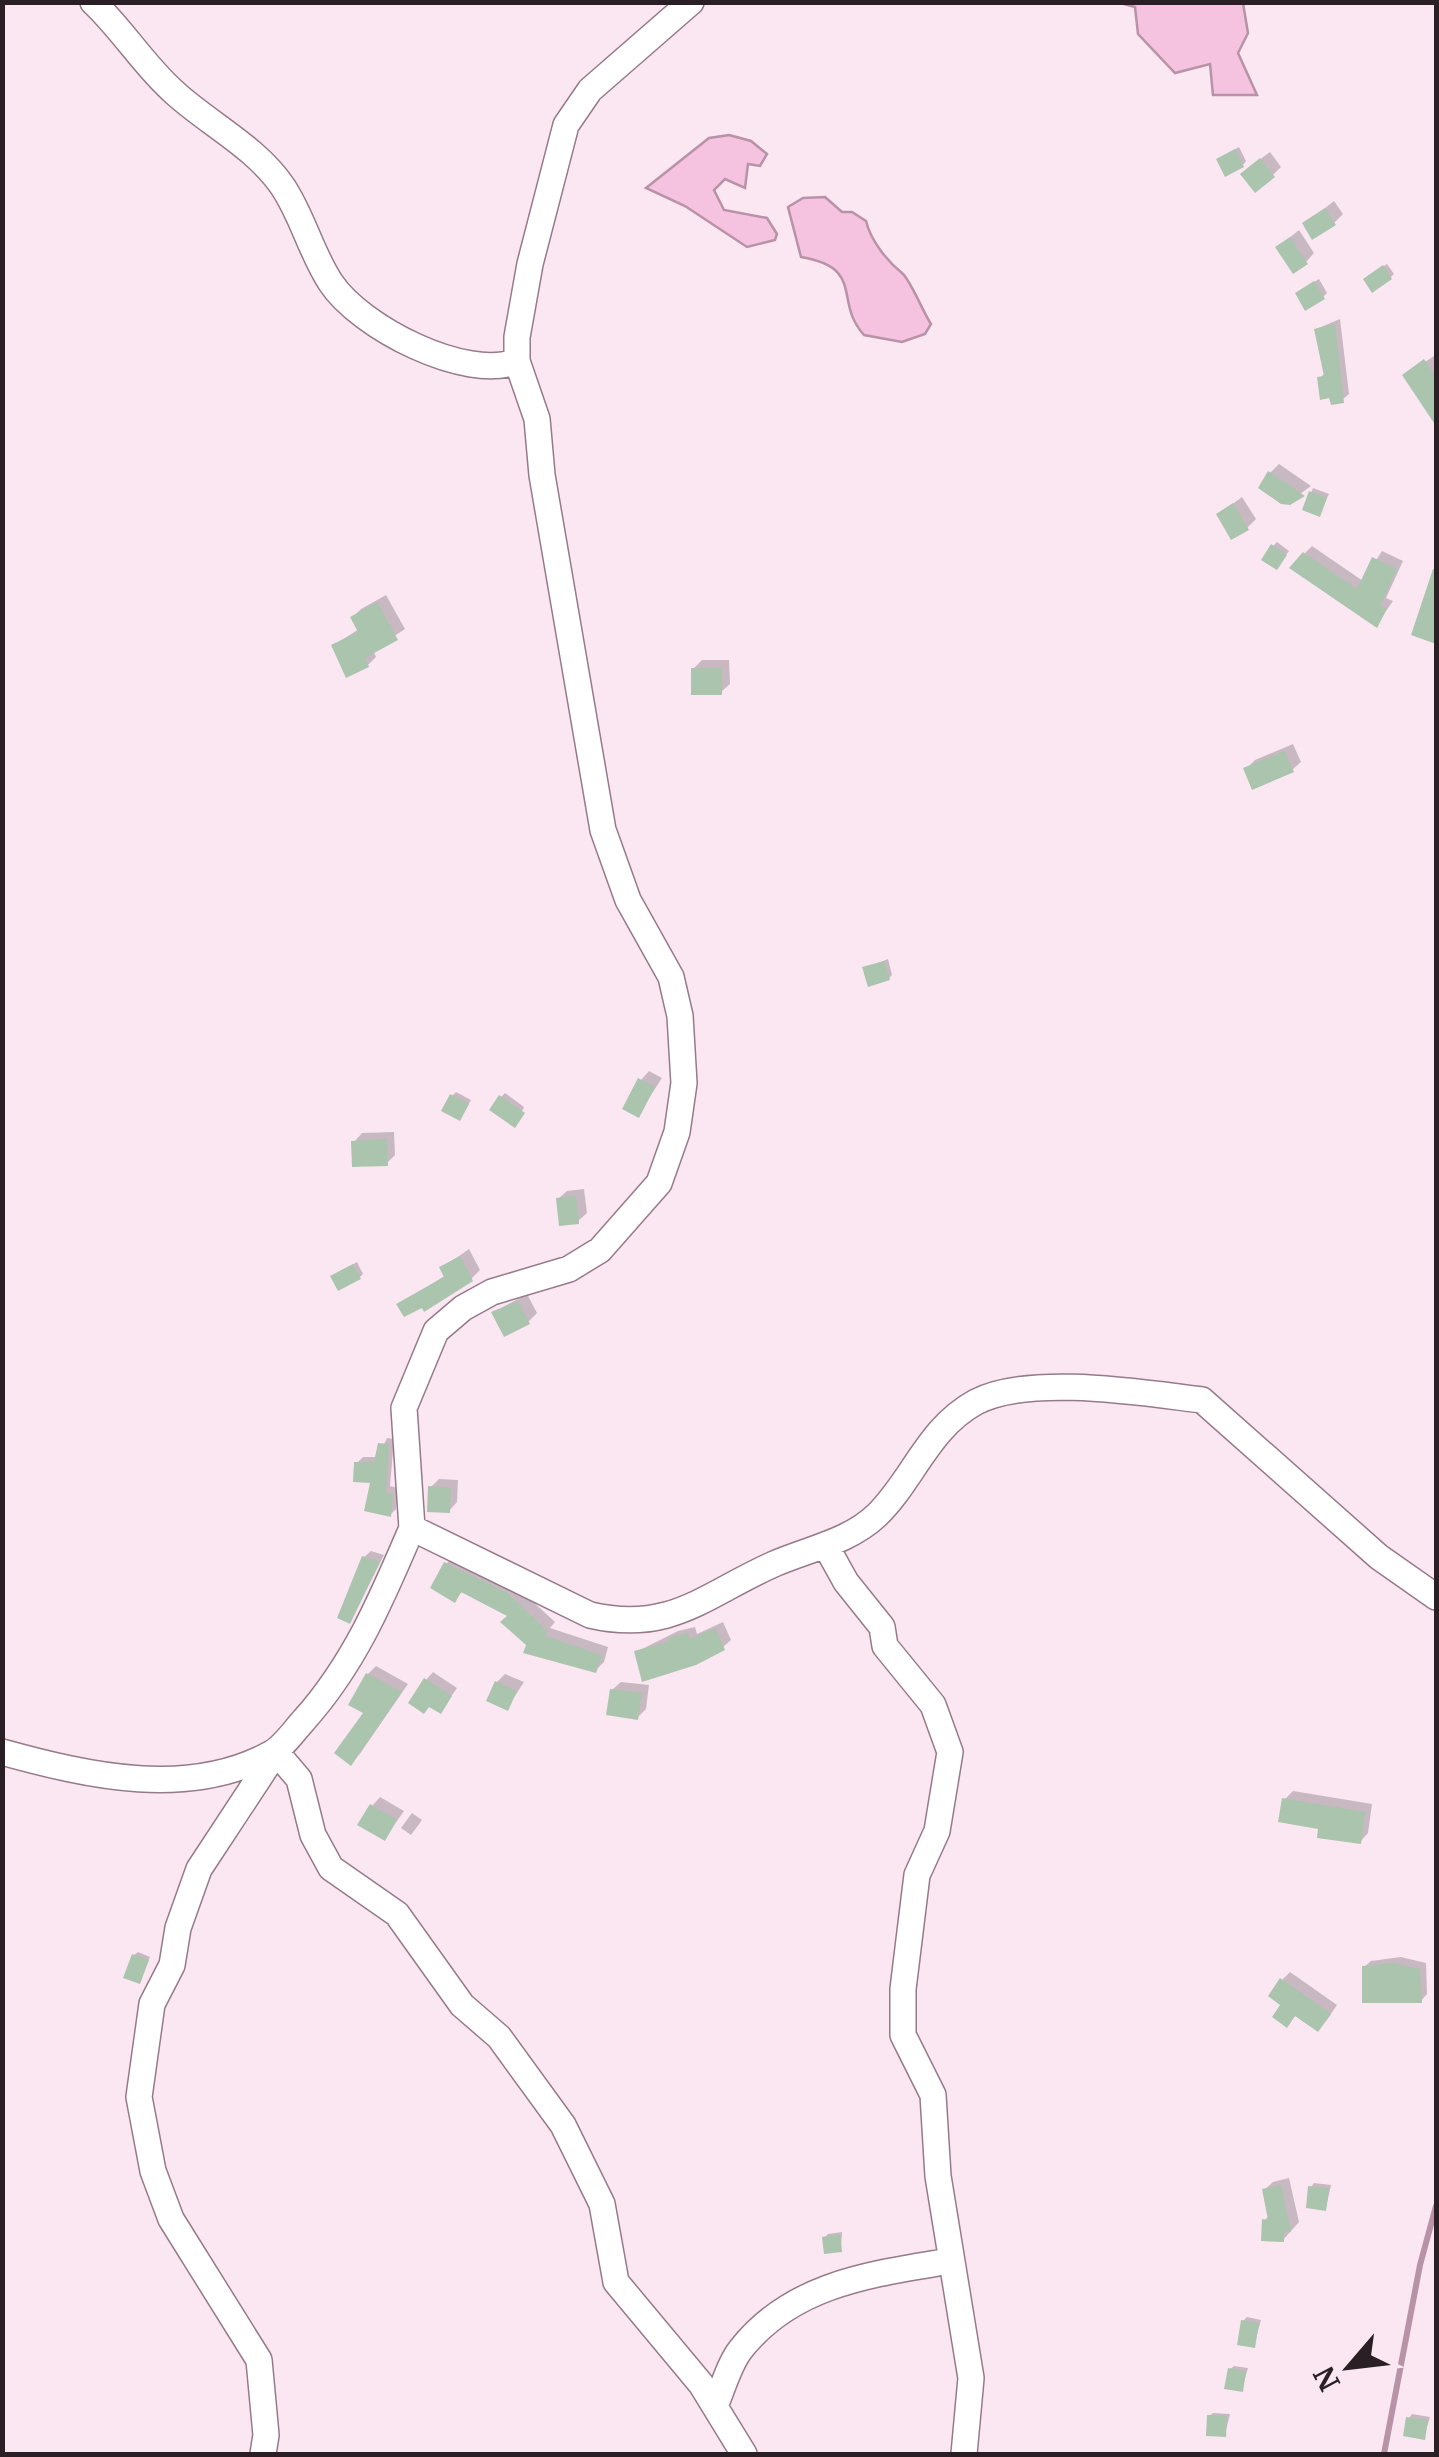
<svg xmlns="http://www.w3.org/2000/svg" width="1439" height="2457" font-family="Merriweather,serif">
  <style>
    .water { fill: #f5c3df; stroke: #b892a7; stroke-width: 2.5 }
    .shadow { fill: #0003 }
    .lines { fill: none; stroke-linecap: round; stroke-linejoin: round }
    .stream { stroke: #b892a7; stroke-width: 6 }
    .building { fill: #aac4ad }
    .street-casing { stroke: #977a8a; stroke-width: 28 }
    .street { stroke: #fff; stroke-width: 25 }
  </style>
  <rect width="100%" height="100%" fill="#fbe7f2"/>
  <!-- water -->
  <path class="water" d="M1120 3H1243L1248 33 1238 53 1257 95H1213L1210 64 1175 73 1138 34 1135 7Z
    M729 135 751 141 767 154 760 166 748 164 745 188 725 179 714 190 724 210 767 218 777 234 775 240 747 247 685 206 646 188 709 138Z
    M825 197 842 212H852L866 221C871 241 887 261 902 273 910 279 923 312 931 324L925 334 902 342 864 335C833 301 866 268 801 257L788 207 803 198Z"/>
  <!-- shadow -->
  <path class="shadow" d="M1239 147 1246 161 1243 165 1223 156Z
    M1270 152 1281 167 1273 175 1251 166Z
    M1334 201 1343 214 1334 223 1305 224Z
    M1299 230 1314 253 1306 262 1278 247Z
    M1387 264 1394 274 1390 278 1369 276Z
    M1319 279 1327 293 1323 297 1301 290Z
    M1340 319 1349 394 1342 400 1320 378 1326 372 1316 329Z
    M1434 356 1436 359V417L1405 375Z
    M1279 464 1311 486 1289 502 1270 473Z
    M1313 488 1329 494 1319 514 1305 508Z
    M1242 497 1256 519 1247 528 1219 514Z
    M1277 542 1289 551 1280 563 1273 546Z
    M1312 546 1363 581 1382 551 1403 561 1386 598 1393 601 1376 625 1305 553Z
    M386 595 405 629 373 650 376 657 368 665 334 645 359 629 353 617 361 609Z
    M702 660H729L730 684 721 692 693 669Z
    M1293 744 1301 762 1292 770 1246 769 1255 760Z
    M888 959 892 975 889 978 865 968Z
    M649 1071 662 1078 638 1115 641 1080Z
    M456 1092 471 1100 463 1114 452 1096Z
    M505 1093 524 1107 518 1121 501 1097Z
    M394 1132 395 1155 387 1163 354 1142 362 1133Z
    M584 1189 587 1213 578 1221 558 1199 567 1191Z
    M469 1249 480 1270 471 1279 400 1304 446 1275 442 1268Z
    M357 1262 363 1274 360 1277 337 1273Z
    M527 1294 537 1313 528 1322 494 1312Z
    M387 1438 394 1439 390 1486 398 1488 396 1509 390 1515 373 1481 357 1463 363 1457H378Z
    M439 1479 458 1480 457 1502 449 1511 431 1487Z
    M371 1551 384 1555 350 1621 364 1557Z
    M454 1556 516 1586 555 1622 550 1628 608 1647 604 1662 596 1670 529 1644 510 1615 463 1591 455 1599 446 1564Z
    M723 1622 731 1640 723 1647 636 1652 678 1631 695 1627 697 1634Z
    M376 1666 408 1684 359 1755 368 1674Z
    M433 1672 457 1688 441 1711 426 1680Z
    M505 1674 524 1682 507 1708 497 1682Z
    M621 1682 649 1685 646 1709 638 1717 612 1690Z
    M1293 1791 1372 1804 1368 1833 1360 1842 1321 1826 1284 1800Z
    M380 1797 404 1811 385 1838 372 1806Z
    M412 1813 422 1820 411 1835 401 1828Z
    M138 1952 150 1957 139 1981 134 1955Z
    M1401 1957 1426 1963 1427 1994 1421 2001 1364 1967 1371 1961Z
    M1290 1972 1337 2005 1326 2021 1297 2014 1287 2025 1282 1980Z
    M1289 2178 1299 2222 1283 2240 1265 2220 1270 2215 1264 2190 1273 2182Z
    M1314 2183 1331 2185 1326 2208 1311 2187Z
    M842 2232 841 2249 824 2238 828 2234Z
    M1247 2317 1261 2320 1254 2345 1243 2321Z
    M1234 2366 1248 2368 1242 2389 1230 2369Z
    M1213 2413 1230 2414 1225 2434 1209 2416Z
    M1412 2414 1430 2417 1424 2437 1409 2418Z"/>
  <g class="lines">
    <!-- stream -->
    <path class="stream" d="M1384 2454 1420 2265 1436 2206"/>
  </g>
  <!-- building -->
  <path class="building" d="M1235 149 1244 167 1225 177 1216 159Z
    M1260 158 1275 177 1255 193 1240 174Z
    M1325 208 1336 225 1312 240 1302 223Z
    M1290 237 1308 264 1293 274 1275 247Z
    M1383 265 1392 279 1372 293 1363 279Z
    M1314 281 1325 299 1305 311 1295 293Z
    M1335 324 1344 403 1331 405 1329 398 1320 400 1317 377 1324 376 1314 329Z
    M1424 359 1436 377V426L1402 375Z
    M1268 471 1305 496 1290 505 1281 504 1258 488Z
    M1309 491 1327 498 1320 517 1302 510Z
    M1233 503 1249 530 1231 540 1216 514Z
    M1271 544 1287 555 1277 570 1261 560Z
    M1303 552 1357 589 1372 557 1397 569 1380 606 1387 609 1377 628 1289 568Z
    M1433 569 1436 570V644L1411 635Z
    M377 602 398 640 365 658 369 667 346 678 331 645 358 632 350 617Z
    M691 668H722V695H691Z
    M1284 751 1294 772 1252 790 1243 768Z
    M884 961 890 980 868 987 862 967Z
    M638 1078 655 1087 639 1118 622 1109Z
    M450 1094 469 1104 460 1121 441 1111Z
    M499 1095 525 1113 515 1128 489 1110Z
    M387 1139 388 1166 352 1167 351 1141Z
    M576 1196 579 1224 559 1226 556 1198Z
    M460 1256 473 1281 424 1312 422 1308 404 1317 396 1304 444 1277 439 1267Z
    M353 1264 361 1279 338 1291 330 1276Z
    M518 1301 530 1324 504 1337 491 1312Z
    M378 1443 389 1444 386 1492 393 1494 391 1517 364 1511 370 1483 353 1482 354 1462H374Z
    M428 1486 451 1488 450 1513 427 1512Z
    M362 1556 380 1562 350 1624 337 1618Z
    M444 1562 508 1593 548 1632 545 1636 527 1630 602 1655 596 1673 523 1653 526 1645 500 1622 507 1616 461 1592 455 1603 430 1588Z
    M715 1628 725 1650 696 1665 642 1682 634 1651 668 1642V1638L688 1633 690 1639Z
    M366 1673 402 1692 351 1766 334 1753 363 1713 348 1705Z
    M424 1678 452 1696 441 1714 429 1707 424 1714 408 1703Z
    M495 1681 517 1691 508 1711 486 1701Z
    M610 1689 642 1693 638 1720 606 1715Z
    M1282 1798 1365 1812 1361 1844 1317 1838 1318 1829 1278 1822Z
    M370 1804 397 1820 385 1841 357 1825Z
    M132 1954 149 1960 140 1984 123 1978Z
    M1393 1963 1420 1969 1422 2003H1362V1966Z
    M1280 1978 1331 2014 1318 2032 1295 2016 1287 2028 1272 2017 1280 2005 1268 1996Z
    M1281 2185 1291 2232H1284V2242L1261 2241 1262 2219 1268 2220 1262 2189Z
    M1308 2186 1329 2188 1326 2211 1306 2208Z
    M840 2234 842 2252 824 2254 822 2237Z
    M1241 2320 1259 2323 1255 2348 1237 2345Z
    M1228 2368 1246 2371 1243 2392 1224 2389Z
    M1207 2415 1227 2416 1226 2437 1206 2436Z
    M1406 2417 1428 2420 1425 2440 1403 2436Z"/>
  <g class="lines">
    <!-- street casing -->
    <g class="street-casing">
      <path id="street" d="M93 2C123 30 144 66 175 93 209 124 257 148 283 187 303 217 311 253 331 283 360 327 466 382 517 361
        M691 2 590 90 566 125 530 264 517 337V361L537 419 542 475 603 830 628 900 671 977 680 1016 684 1083 677 1132 659 1183 600 1250 569 1269 492 1292 463 1308 436 1331 404 1408 412 1528 590 1615C671 1634 706 1594 774 1564 808 1549 849 1542 877 1515 913 1480 928 1428 976 1402 1030 1374 1143 1393 1202 1400L1379 1557 1436 1597
        M826 1546 846 1582 882 1627 885 1646 933 1705 950 1752 937 1831 917 1875 903 1989V2035L933 2095 938 2176 971 2378 964 2454
        M2 1752C89 1776 189 1799 272 1753 284 1746 294 1731 304 1720 355 1663 382 1598 412 1528
        M715 2406C723 2388 729 2364 741 2349 793 2283 873 2274 950 2261
        M263 2454 266 2435 259 2360 171 2219 153 2171 139 2097 152 2004 172 1965 178 1928 199 1869 276 1752 299 1779 313 1835 331 1868 397 1914 462 2005 499 2037 563 2125 602 2204 616 2282 701 2384 744 2454"/>
    </g>
    <!-- street -->
    <use href="#street" class="street"/>
  </g>
  <!-- border -->
  <rect width="1439" height="2457" fill="none" stroke="#2a1f25" stroke-width="10"/>
  <!-- north arrow -->
  <g transform="translate(1349 2367) rotate(242)" stroke="#fbe7f2" stroke-width="8" paint-order="stroke">
  <path d="M0-8L18 38L0 25L-18 38Z" fill="#2a1f25"/>
  <text y="-15" font-size="28" font-weight="bold" text-anchor="middle" fill="#2a1f25">N</text>
  </g>
</svg>
